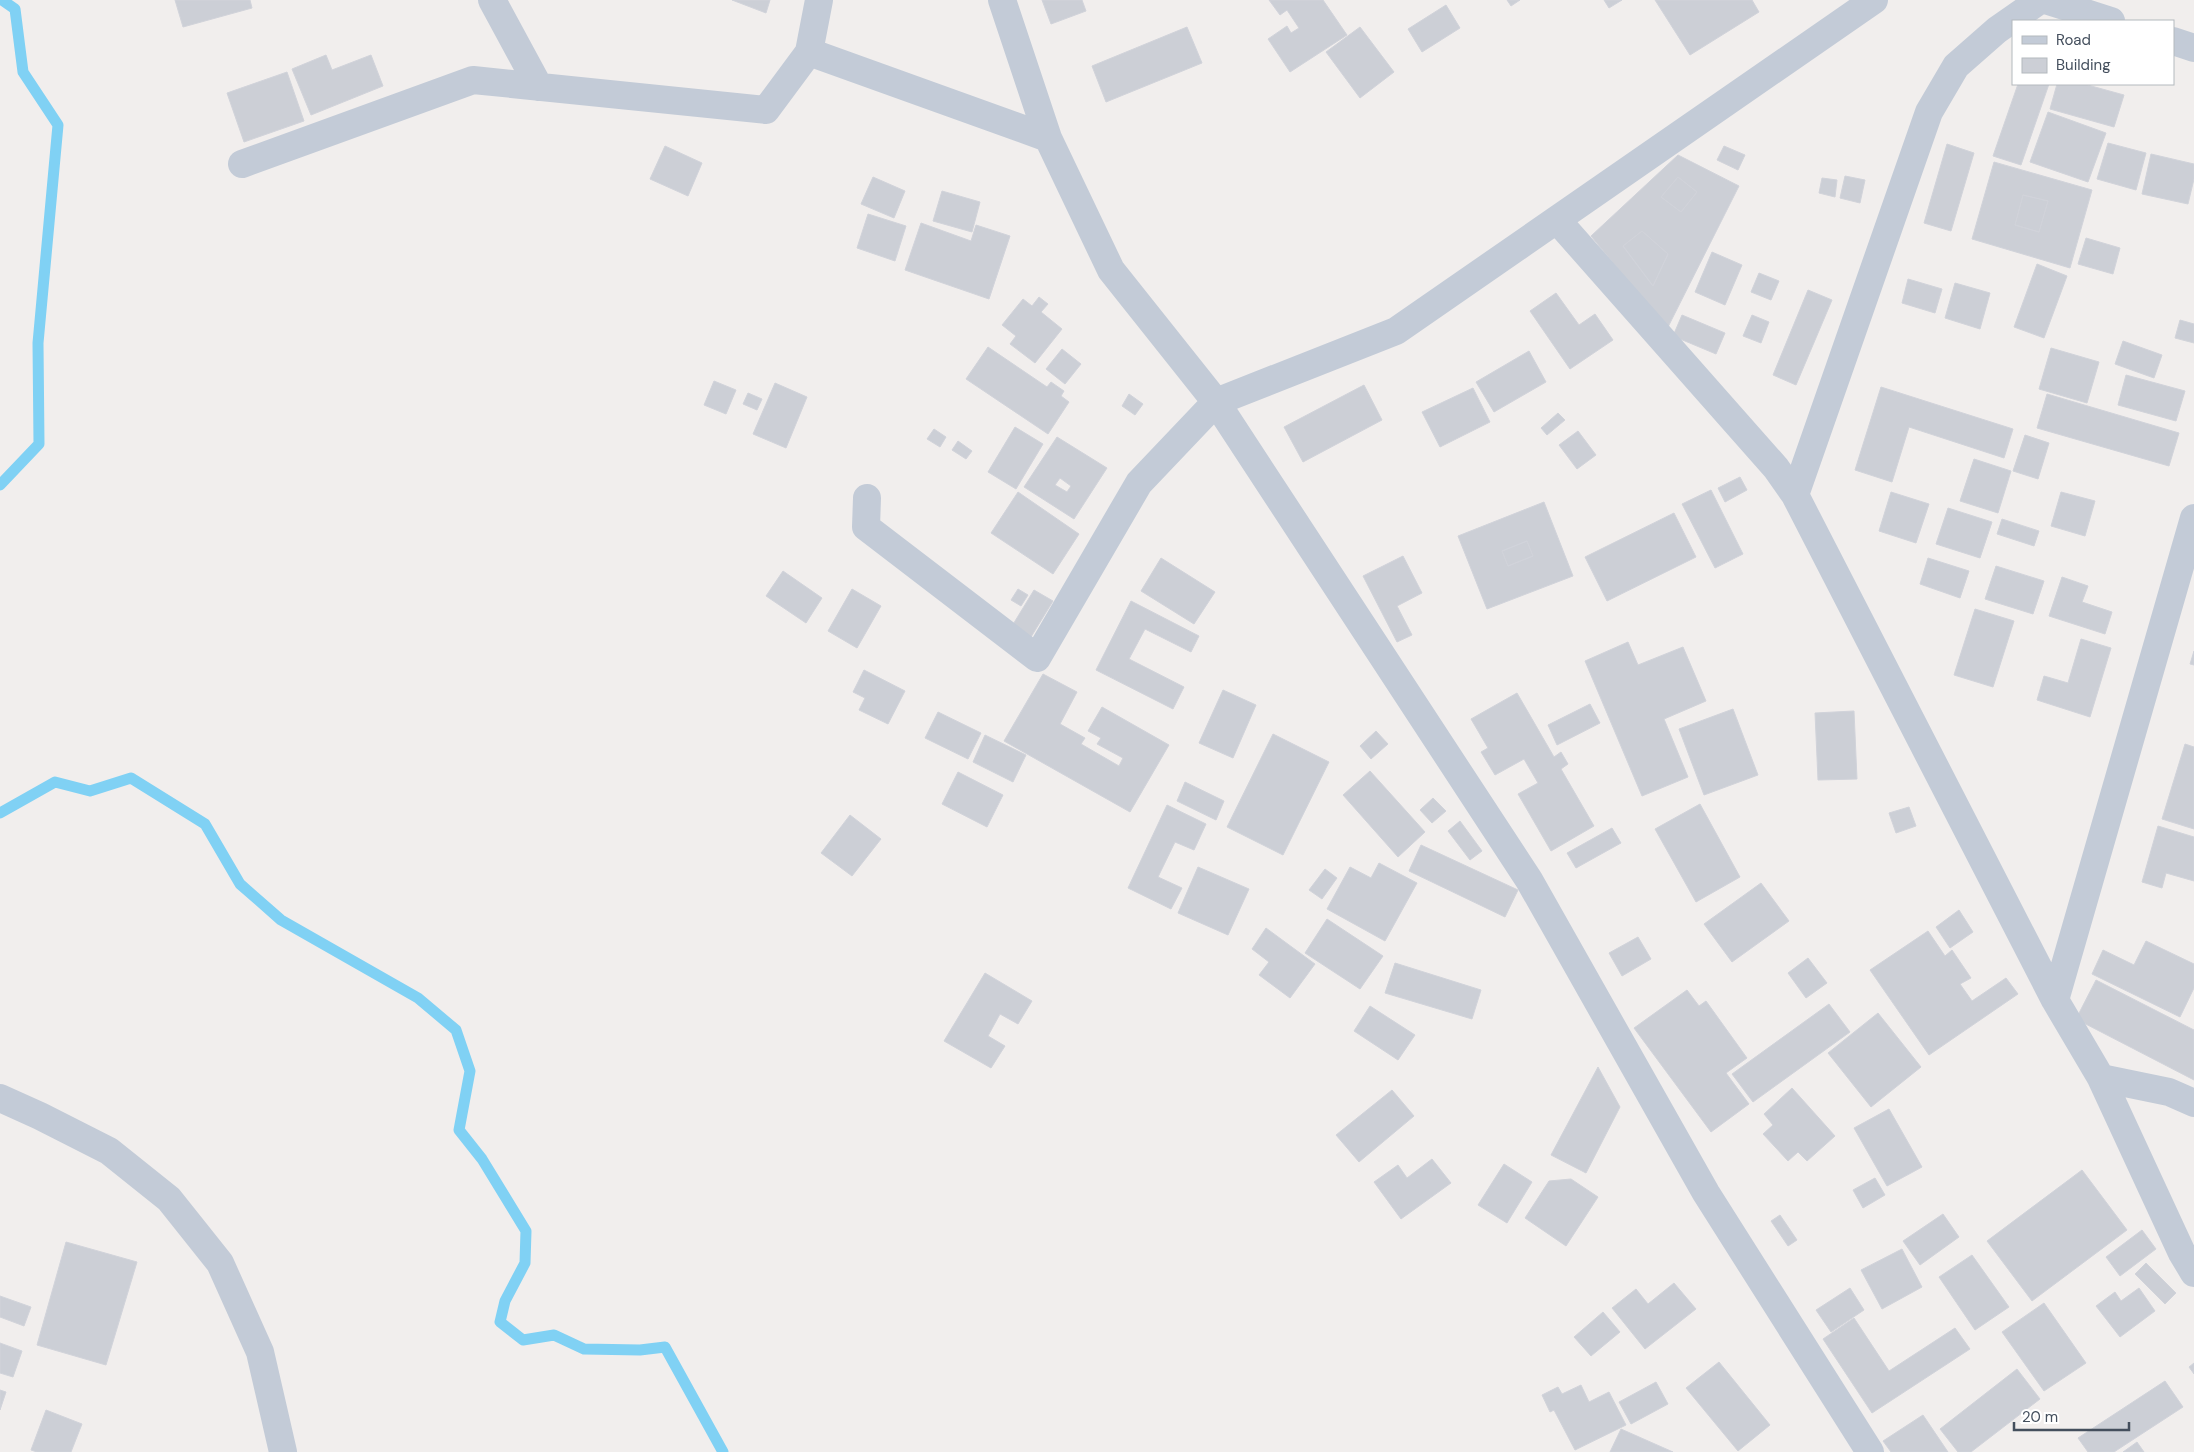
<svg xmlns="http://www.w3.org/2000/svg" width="2194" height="1452" font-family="'DM Sans',sans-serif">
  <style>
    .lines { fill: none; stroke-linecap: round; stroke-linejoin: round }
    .stream { stroke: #80d1f4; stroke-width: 11 }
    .building { fill: #cccfd6; stroke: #d1d3da; fill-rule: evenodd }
    .minor { stroke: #c3cbd7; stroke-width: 28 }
  </style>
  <rect width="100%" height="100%" fill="#f1eeed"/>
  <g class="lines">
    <!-- stream -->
    <path class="stream" d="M0 485 39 444 38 343 58 125 23 72 15 9 2 0
      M0 813 55 782 90 791 131 778 205 824 240 884 281 920 418 998 456 1030 470 1071 459 1130 482 1159 526 1231 525 1263 505 1301 500 1322 523 1340 554 1335 584 1349 640 1350 665 1347 723 1452"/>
  </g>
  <!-- building -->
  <path class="building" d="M175 0H250L252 8 183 27Z
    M732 0H770L766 13Z
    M1042 0H1082L1086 11 1051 24Z
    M1269 0H1323L1347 35 1290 72 1268 39 1287 26 1291 33 1299 28 1287 10 1280 15Z
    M1507 0H1520L1511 6Z
    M1604 0H1622L1609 8Z
    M1655 0H1752L1759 12 1690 55Z
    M1446 5 1460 28 1422 52 1408 29Z
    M1187 27 1202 63 1106 102 1092 66Z
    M1360 27 1394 72 1360 98 1326 52Z
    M326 55 332 70 371 55 383 86 311 115 292 69Z
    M287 72 304 121 244 142 227 93Z
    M2018 84H2049L2021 165 1993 156Z
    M2057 84H2084L2124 95 2114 127 2050 109Z
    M2048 112 2106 133 2088 182 2030 162Z
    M2108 143 2146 153 2136 190 2097 179Z
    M1947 144 1974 153 1951 231 1924 223Z
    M665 146 702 163 688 196 650 179Z
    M1724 146 1745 155 1738 170 1717 160Z
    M2151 154 2194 164V179L2188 204 2142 194Z
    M1678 155 1739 186 1667 329 1591 236ZM1678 177 1697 192 1681 212 1661 197ZM1642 231 1668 254 1653 286 1623 246Z
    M1994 162 2092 190 2070 268 1972 239ZM2023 195 2048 201 2039 232 2015 225Z
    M1845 176 1865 180 1860 203 1840 198Z
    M873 177 905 191 894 218 861 204Z
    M1678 177 1697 192 1681 212 1661 197Z
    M1822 178 1837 180 1835 197 1819 193Z
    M942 191 980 202 972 232 933 221Z
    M2023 195 2048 201 2039 232 2015 225Z
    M868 214 906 226 895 261 857 248Z
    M921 223 971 241 976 225 1010 236 989 299 905 270Z
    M1642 231 1668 254 1653 286 1623 246Z
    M2086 238 2120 248 2113 274 2078 264Z
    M1712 252 1742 265 1725 305 1695 292Z
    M2037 264 2067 276 2044 338 2014 327Z
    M1759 273 1779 281 1771 300 1751 292Z
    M1908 279 1942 289 1935 313 1902 303Z
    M1955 283 1990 293 1980 329 1945 318Z
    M1808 290 1832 300 1796 385 1773 375Z
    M1556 293 1579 325 1595 314 1613 340 1570 369 1530 311Z
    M1039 297 1048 304 1041 312 1062 329 1035 363 1010 344 1016 336 1002 325 1023 299 1032 306Z
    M1682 315 1725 333 1716 354 1673 336Z
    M1752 315 1769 322 1761 343 1743 336Z
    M2180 320 2194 324V343L2175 338Z
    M2123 341 2162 355 2154 378 2115 364Z
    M988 347 1047 387 1051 382 1064 391 1061 396 1069 402 1048 434 966 379Z
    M2051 348 2099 362 2087 403 2039 389Z
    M1062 349 1081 364 1065 384 1046 369Z
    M1529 351 1546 382 1494 412 1476 382Z
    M2126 375 2185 391 2176 421 2118 405Z
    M714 381 736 390 726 414 704 405Z
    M775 383 807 397 786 448 753 434Z
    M1364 385 1382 420 1303 462 1284 427Z
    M1881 387 2013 429 2004 458 1909 427 1892 482 1855 470Z
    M1473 388 1490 422 1440 447 1422 412Z
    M748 393 762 399 757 410 743 404Z
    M1129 394 1143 404 1135 415 1122 406Z
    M2047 394 2179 433 2169 466 2037 428Z
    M1558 413 1565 420 1547 435 1541 428Z
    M1015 427 1043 444 1016 489 988 472Z
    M934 429 946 437 940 447 927 439Z
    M1578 431 1596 455 1577 469 1559 445Z
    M2025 435 2049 443 2038 479 2013 471Z
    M1057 437 1107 468 1074 519 1024 487ZM1060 478 1071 486 1067 492 1055 485Z
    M958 441 972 451 966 459 952 450Z
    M1974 459 2011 471 1998 513 1960 501Z
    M1740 477 1747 490 1725 502 1718 488Z
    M1711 490 1743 554 1715 568 1682 504Z
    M1018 492 1079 534 1053 574 991 533Z
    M1891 492 1929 504 1916 543 1879 531Z
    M2061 492 2095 501 2085 536 2051 526Z
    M1544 502 1573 576 1487 609 1458 536ZM1527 541 1533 556 1508 566 1502 551Z
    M1948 508 1992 522 1980 558 1936 544Z
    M1674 513 1696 557 1607 601 1585 557Z
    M2002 519 2039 531 2034 546 1997 534Z
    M1527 541 1533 556 1508 566 1502 551Z
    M1403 556 1422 593 1397 606 1412 635 1397 642 1363 576Z
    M1161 558 1215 592 1194 624 1141 591Z
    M1928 558 1969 571 1960 598 1920 584Z
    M1996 566 2044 581 2033 614 1985 599Z
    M783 571 822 598 806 623 766 596Z
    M2062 577 2088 586 2082 602 2112 612 2105 634 2049 616Z
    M852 589 881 606 857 648 828 631Z
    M1018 589 1028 595 1021 606 1011 600Z
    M1034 590 1053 601 1031 637 1012 626Z
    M1131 601 1199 636 1191 652 1145 629 1129 659 1184 687 1173 709 1096 670Z
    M1975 609 2014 621 1993 687 1954 675Z
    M2081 639 2111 648 2090 717 2037 700 2044 676 2068 683Z
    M1628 642 1638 665 1683 647 1706 701 1664 719 1688 777 1642 796 1585 661Z
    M2194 651V665L2190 664Z
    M864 670 905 691 888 724 859 710 865 698 853 692Z
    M1043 674 1077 692 1060 724 1085 738 1081 744 1119 766 1123 758 1097 744 1101 738 1088 731 1102 707 1169 745 1130 812 1004 741Z
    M1223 690 1256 705 1233 758 1199 743Z
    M1517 693 1554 757 1561 752 1568 764 1561 769 1594 826 1551 851 1518 794 1538 783 1524 759 1495 775 1481 752 1488 748 1471 719Z
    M1590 704 1600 723 1557 745 1548 725Z
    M1733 709 1758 775 1704 795 1679 729Z
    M1854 711 1857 779 1818 780 1815 713Z
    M938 712 981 733 968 759 925 738Z
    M1376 731 1388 744 1371 759 1360 746Z
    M1273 734 1329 762 1283 855 1227 827Z
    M985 735 1026 755 1013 782 973 762Z
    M2185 744 2194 747V829L2162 819Z
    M1370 771 1425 832 1398 857 1343 795Z
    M958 772 1003 795 987 827 942 804Z
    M1185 782 1224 801 1216 820 1177 801Z
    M1433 798 1446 811 1432 823 1420 810Z
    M1700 804 1740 877 1696 902 1655 829Z
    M1167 805 1206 824 1194 850 1175 842 1158 877 1182 888 1171 909 1128 888Z
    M1909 807 1916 826 1896 833 1889 813Z
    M850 815 881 839 852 876 821 853Z
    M1460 821 1482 851 1470 860 1448 831Z
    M2158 826 2194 837V881L2166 873 2162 888 2142 882Z
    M1612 828 1621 843 1576 868 1567 853Z
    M1421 845 1518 890 1505 917 1409 871Z
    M1379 863 1417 883 1385 941 1327 909 1350 867 1371 878Z
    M1198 867 1249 889 1228 935 1178 913Z
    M1325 869 1337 878 1322 899 1309 890Z
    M1761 883 1789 921 1732 962 1704 924Z
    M1959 910 1973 932 1950 948 1936 927Z
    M1327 919 1383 956 1360 989 1305 953Z
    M1266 928 1315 964 1290 998 1259 975 1269 962 1252 949Z
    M1928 931 1945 956 1952 950 1971 978 1960 984 1972 1001 2006 978 2018 994 1929 1055 1870 970Z
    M1638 937 1651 959 1622 976 1609 953Z
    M2146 941 2194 964V988L2180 1017 2092 974 2103 950 2134 965Z
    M1808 958 1827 983 1806 998 1788 973Z
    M1395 963 1481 990 1472 1019 1385 993Z
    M985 973 1032 1001 1018 1024 1000 1014 988 1036 1005 1046 991 1068 944 1041Z
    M2096 980 2194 1030V1080L2076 1019Z
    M1687 990 1699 1006 1706 1001 1747 1058 1726 1073 1749 1104 1711 1132 1634 1028Z
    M1829 1004 1850 1032 1753 1102 1732 1074Z
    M1370 1006 1415 1035 1398 1060 1354 1031Z
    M1878 1013 1921 1067 1871 1107 1828 1053Z
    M1598 1067 1620 1107 1586 1173 1551 1155Z
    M1792 1088 1835 1136 1807 1161 1798 1152 1788 1161 1763 1134 1773 1125 1764 1114Z
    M1392 1090 1414 1116 1359 1162 1336 1135Z
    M1889 1109 1922 1167 1887 1186 1854 1128Z
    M1432 1159 1451 1183 1401 1219 1374 1182 1398 1165 1407 1178Z
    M1504 1164 1532 1182 1507 1223 1478 1205Z
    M2082 1170 2127 1230 2032 1301 1987 1241Z
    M1875 1178 1885 1195 1863 1208 1853 1190Z
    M1571 1179 1598 1197 1566 1246 1525 1218 1549 1181Z
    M1943 1214 1959 1237 1920 1265 1903 1241Z
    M1780 1215 1797 1240 1788 1246 1771 1221Z
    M2142 1230 2156 1249 2120 1276 2106 1257Z
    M66 1242 137 1262 106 1365 37 1345Z
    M1902 1249 1922 1287 1882 1309 1861 1270Z
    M1972 1255 2009 1307 1975 1330 1939 1277Z
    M2146 1263 2176 1293 2165 1304 2135 1274Z
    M1674 1283 1696 1309 1645 1349 1612 1308 1636 1289 1648 1304Z
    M1850 1288 1864 1310 1831 1332 1816 1310Z
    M2139 1288 2155 1311 2120 1337 2096 1306 2115 1292 2121 1301Z
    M0 1296 31 1307 24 1326 0 1317Z
    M2044 1303 2086 1363 2044 1391 2002 1332Z
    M1603 1312 1620 1332 1591 1356 1574 1337Z
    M1854 1318 1889 1371 1955 1328 1970 1349 1872 1413 1823 1339Z
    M0 1343 22 1351 13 1377 0 1373Z
    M1719 1362 1770 1425 1738 1451 1686 1388Z
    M2194 1363V1374L2189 1367Z
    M2017 1369 2040 1399 1971 1452H1958L1940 1429Z
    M2165 1381 2183 1407 2114 1452H2088L2078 1438Z
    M1656 1382 1668 1404 1631 1424 1619 1402Z
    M1581 1385 1589 1402 1609 1392 1626 1425 1575 1450 1554 1410 1550 1412 1542 1395 1558 1387 1562 1394Z
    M0 1390 6 1392 0 1410Z
    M46 1410 82 1424 71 1452H37L31 1450Z
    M1923 1415 1948 1452H1891L1883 1441Z
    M1621 1429 1673 1452H1610Z
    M2137 1442 2144 1452H2123Z"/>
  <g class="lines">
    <!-- minor -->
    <path class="minor" d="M492 0 539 87
      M819 0 809 52 1048 138
      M1002 0 1048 138 1111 270 1216 402 1529 880 1706 1193 1870 1452
      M2045 0 2111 21
      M2173 41 2194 48
      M242 164 473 80 766 110 809 52
      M1557 220 1776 468 1795 495 2055 1000 2101 1078 2182 1253 2194 1273
      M1795 495 1929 112 1956 66 1997 30 2040 0
      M867 498 866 527 1037 658 1139 483 1216 402 1396 331 1874 0
      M2055 1000 2194 518
      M2101 1078 2169 1092 2194 1103
      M0 1098 40 1116 109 1151 169 1199 220 1263 260 1352 283 1452"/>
  </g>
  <!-- legend -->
  <rect x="2012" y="20" width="162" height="65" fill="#ffffff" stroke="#b4b9be"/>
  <rect x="2022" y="36" width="25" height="8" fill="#c3cbd7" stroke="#b4b9be"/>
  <text x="2056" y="45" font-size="15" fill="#444f5d">Road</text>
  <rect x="2022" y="58" width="25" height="15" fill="#cccfd6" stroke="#b4b9be"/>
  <text x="2056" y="70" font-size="15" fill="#444f5d">Building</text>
  <!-- scale -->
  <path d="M2014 1422v8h115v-8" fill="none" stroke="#444f5d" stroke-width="2.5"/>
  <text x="2022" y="1422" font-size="15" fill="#444f5d" stroke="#ffffff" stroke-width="4" paint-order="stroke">20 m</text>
</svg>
